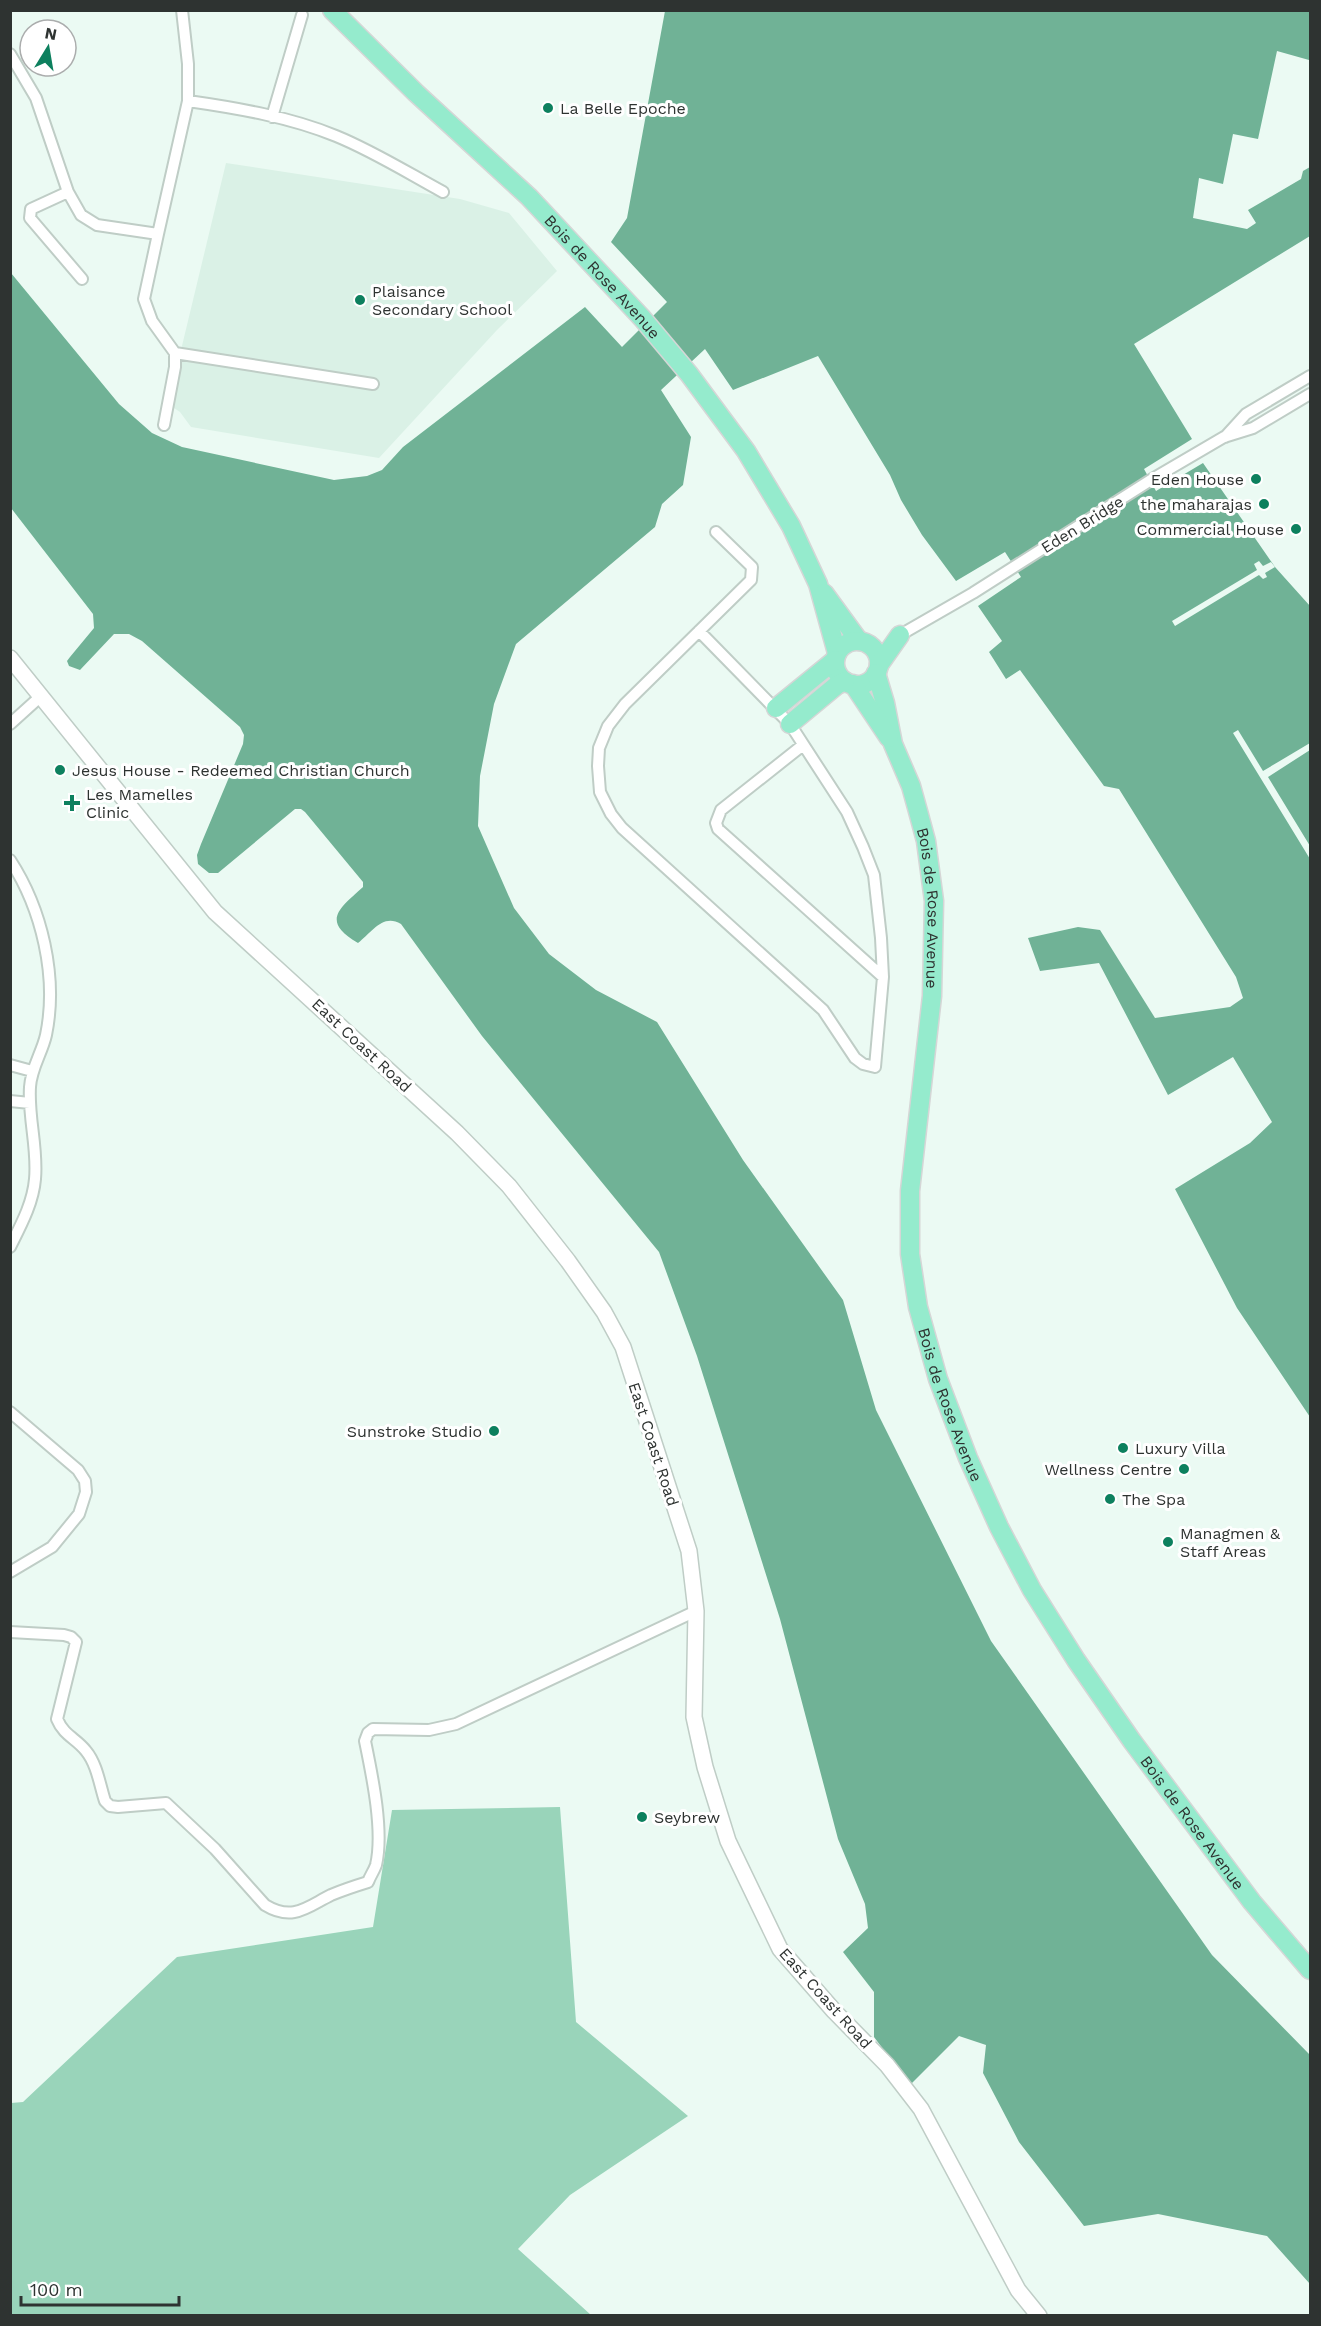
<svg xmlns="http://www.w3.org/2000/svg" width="1321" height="2326" font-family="'Work Sans',sans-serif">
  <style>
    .built { fill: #daf1e6 }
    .green { fill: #99d4ba }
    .water { fill: #70b296 }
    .pier { fill: #ebfaf3 }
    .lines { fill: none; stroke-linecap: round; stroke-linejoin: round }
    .street-casing { stroke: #bfcdc6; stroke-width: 14 }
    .secondary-casing { stroke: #bfcdc6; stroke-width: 18 }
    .primary-casing { stroke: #d5d6d6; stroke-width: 21 }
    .street { stroke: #fff; stroke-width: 10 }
    .secondary { stroke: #fff; stroke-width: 15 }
    .primary { stroke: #95ebcd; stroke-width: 18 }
    .poi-dot { fill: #0d805e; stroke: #fff; stroke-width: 2 }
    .labels { text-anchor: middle; stroke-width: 6; stroke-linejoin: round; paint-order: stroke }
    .poi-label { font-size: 16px; fill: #2e3331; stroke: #fff; text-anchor: start }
    .street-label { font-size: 16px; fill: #2e3331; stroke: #fff }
  </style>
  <rect width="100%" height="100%" fill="#ebfaf3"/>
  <!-- built -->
  <path class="built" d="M226 163 460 199 509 213 557 271 497 330 379 458 191 427 180 412 168 404Z"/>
  <!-- green -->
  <path class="green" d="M560 1807 576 2022 688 2116 570 2195 518 2249 591 2315H11V2103L23 2102 177 1957 373 1927 392 1810Z"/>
  <!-- water -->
  <path class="water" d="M665 11H1310L1309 60 1277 51 1258 139 1233 134 1223 184 1199 178 1193 218 1247 229 1256 223 1248 210 1301 179 1303 171 1310 167V236L1134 344 1192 439 1144 469 1156 491 1203 463 1275 567 1310 606V1417L1237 1308 1175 1189 1250 1143 1272 1122 1233 1057 1168 1095 1099 963 1040 971 1028 938 1078 927 1100 930 1155 1018 1230 1007 1243 998 1236 977 1119 789 1104 786 1020 670 1006 679 989 652 1002 641 978 606 1021 577 1005 552 956 581 922 535 901 500 890 475 818 356 733 390 705 349 661 390 691 437 683 485 662 504 655 527 516 644 494 704 480 776 478 826 514 908 549 954 596 990 657 1022 743 1160 843 1300 876 1410 991 1641 1212 1955 1310 2055V2284L1267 2236 1158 2214 1084 2226 1019 2142 983 2073 986 2045 959 2036 910 2085 874 2037V1992L843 1952 868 1928 865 1904 838 1839 780 1619 697 1356 659 1252 482 1036 401 924C383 913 372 932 358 943 320 921 340 908 363 887V882L305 812 301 809H295L218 873H209L198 864 197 855 201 844 243 744 244 735 240 727 142 641 129 634H114L80 670 69 666 67 661 70 657 94 628 93 614 11 508V273L119 404 152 433 182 447 334 480 367 476 382 470 403 447 585 307 622 347 667 302 611 242 627 218Z"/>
  <!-- pier -->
  <path class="pier" d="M1259 561 1263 566 1271 562 1275 567 1265 573 1267 577 1263 579 1259 575 1175 626 1172 621 1257 570 1254 564Z
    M1238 730 1263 771 1310 743V750L1268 777 1310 846V859L1233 733Z"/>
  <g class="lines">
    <!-- street casing -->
    <g class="street-casing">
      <path id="street" d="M10 54 36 98 68 192 81 215 97 225 158 234 188 101V64L182 10
        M188 101C237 108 290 117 336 136 373 151 408 173 443 192
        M272 117 302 15
        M68 192 31 209 30 218 82 279
        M158 234 144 299 152 321 175 353V367L164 425
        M175 353 373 384
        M1225 437 1246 414 1310 376
        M699 631 790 724 847 812 863 847 874 875 881 938 883 977 875 1067 863 1064 855 1058 823 1010 622 828 611 814 600 792 598 766 599 748 608 726 625 704 751 580 752 567 716 532
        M900 635 973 593 1154 478 1224 437 1253 428 1310 394
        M10 724 41 696
        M803 745 721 810 716 823 718 829 883 977
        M10 860C42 909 58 977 46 1035 42 1053 31 1068 30 1087 28 1118 38 1148 35 1179 33 1203 21 1225 10 1247
        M10 1065 32 1071
        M10 1101 30 1103
        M10 1412 78 1470 85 1481 86 1492 79 1514 52 1547 10 1572
        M10 1632 64 1635 71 1637 76 1642 57 1719C64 1736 76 1738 86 1751 97 1764 100 1786 105 1801L110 1806 118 1807 166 1803 215 1849 265 1905C293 1922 307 1907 331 1895 343 1890 355 1886 368 1882 370 1876 374 1871 376 1865 384 1831 372 1775 365 1741L368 1733 373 1729 429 1730 456 1724 696 1611"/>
    </g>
    <!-- secondary casing -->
    <g class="secondary-casing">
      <path id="secondary" d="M10 658 215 912 457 1133 509 1186 568 1261 604 1312 623 1347 689 1551 696 1611 694 1717 705 1767 728 1841 780 1949 834 2011 887 2065 921 2109 1018 2290 1039 2316"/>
    </g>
    <!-- primary casing -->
    <g class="primary-casing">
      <g id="primary">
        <path id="s1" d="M332 10 416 93 529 197 642 318 689 374 746 451 791 526 818 584 837 653"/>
        <path d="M824 593 859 641"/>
        <circle cx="857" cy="663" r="22"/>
        <path d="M879 665 900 635"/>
        <path id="s2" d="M876 673 885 703 893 744 911 786 919 815 926 841 934 901 932 996 910 1191V1254L918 1307 938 1379 968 1458 999 1527 1032 1590 1076 1660 1132 1741 1252 1902 1310 1970"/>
        <path d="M853 684 889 738"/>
        <path d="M776 708 835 660"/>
        <path d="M790 724 837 685 845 681"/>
      </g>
    </g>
    <!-- street -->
    <use href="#street" class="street"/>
    <!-- secondary -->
    <use href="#secondary" class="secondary"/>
    <!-- primary -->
    <use href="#primary" class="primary"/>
  </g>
  <!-- markers -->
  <g class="poi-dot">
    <circle cx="548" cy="108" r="6"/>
    <circle cx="360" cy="300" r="6"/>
    <circle cx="1256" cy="479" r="6"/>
    <circle cx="1264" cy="504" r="6"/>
    <circle cx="1296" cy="529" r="6"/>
    <circle cx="60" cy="770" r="6"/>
    <path d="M69 794h6v6h6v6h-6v6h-6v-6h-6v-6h6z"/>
    <circle cx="494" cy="1431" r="6"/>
    <circle cx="1123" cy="1448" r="6"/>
    <circle cx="1184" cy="1469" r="6"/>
    <circle cx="1110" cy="1499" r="6"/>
    <circle cx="1168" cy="1542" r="6"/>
    <circle cx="642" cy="1817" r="6"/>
  </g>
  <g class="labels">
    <!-- poi labels -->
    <g class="poi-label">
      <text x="560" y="114">La Belle Epoche</text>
      <text x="372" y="297">Plaisance<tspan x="372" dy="18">Secondary School</tspan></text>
      <text x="1244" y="485" text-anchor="end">Eden House</text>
      <text x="1252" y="510" text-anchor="end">the maharajas</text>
      <text x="1284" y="535" text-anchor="end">Commercial House</text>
      <text x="72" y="776">Jesus House - Redeemed Christian Church</text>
      <text x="86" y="800">Les Mamelles<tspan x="86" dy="18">Clinic</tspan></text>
      <text x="482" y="1437" text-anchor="end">Sunstroke Studio</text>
      <text x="1135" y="1454">Luxury Villa</text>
      <text x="1172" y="1475" text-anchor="end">Wellness Centre</text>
      <text x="1122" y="1505">The Spa</text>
      <text x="1180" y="1539">Managmen &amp;<tspan x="1180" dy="18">Staff Areas</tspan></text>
      <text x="654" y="1823">Seybrew</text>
    </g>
    <!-- street labels -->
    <g class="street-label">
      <text dy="6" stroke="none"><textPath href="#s1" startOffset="380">Bois de Rose Avenue</textPath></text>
      <text transform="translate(1082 524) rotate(-32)" y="6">Eden Bridge</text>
      <text dy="6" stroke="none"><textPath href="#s2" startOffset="243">Bois de Rose Avenue</textPath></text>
      <text transform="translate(362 1045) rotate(43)" y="6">East Coast Road</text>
      <text dy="6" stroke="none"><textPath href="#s2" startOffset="747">Bois de Rose Avenue</textPath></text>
      <text transform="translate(654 1444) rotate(72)" y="6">East Coast Road</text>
      <text dy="6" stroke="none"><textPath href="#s2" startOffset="1233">Bois de Rose Avenue</textPath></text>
      <text transform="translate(826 1998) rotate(48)" y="6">East Coast Road</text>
    </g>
  </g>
  <!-- border -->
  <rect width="1321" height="2326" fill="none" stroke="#2e3331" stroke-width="24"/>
  <!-- north arrow -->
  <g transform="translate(48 48) rotate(11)"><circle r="28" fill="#ffffff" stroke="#abadad" stroke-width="1.5"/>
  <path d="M0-4.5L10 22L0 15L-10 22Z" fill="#0d805e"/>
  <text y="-9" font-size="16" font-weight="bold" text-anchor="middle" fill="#2e3331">N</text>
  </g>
  <!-- scale -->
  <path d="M21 2296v9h158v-9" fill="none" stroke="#2e3331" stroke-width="3"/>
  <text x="30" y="2296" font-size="18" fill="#2e3331" stroke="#ffffff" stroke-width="4.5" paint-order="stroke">100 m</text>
</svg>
